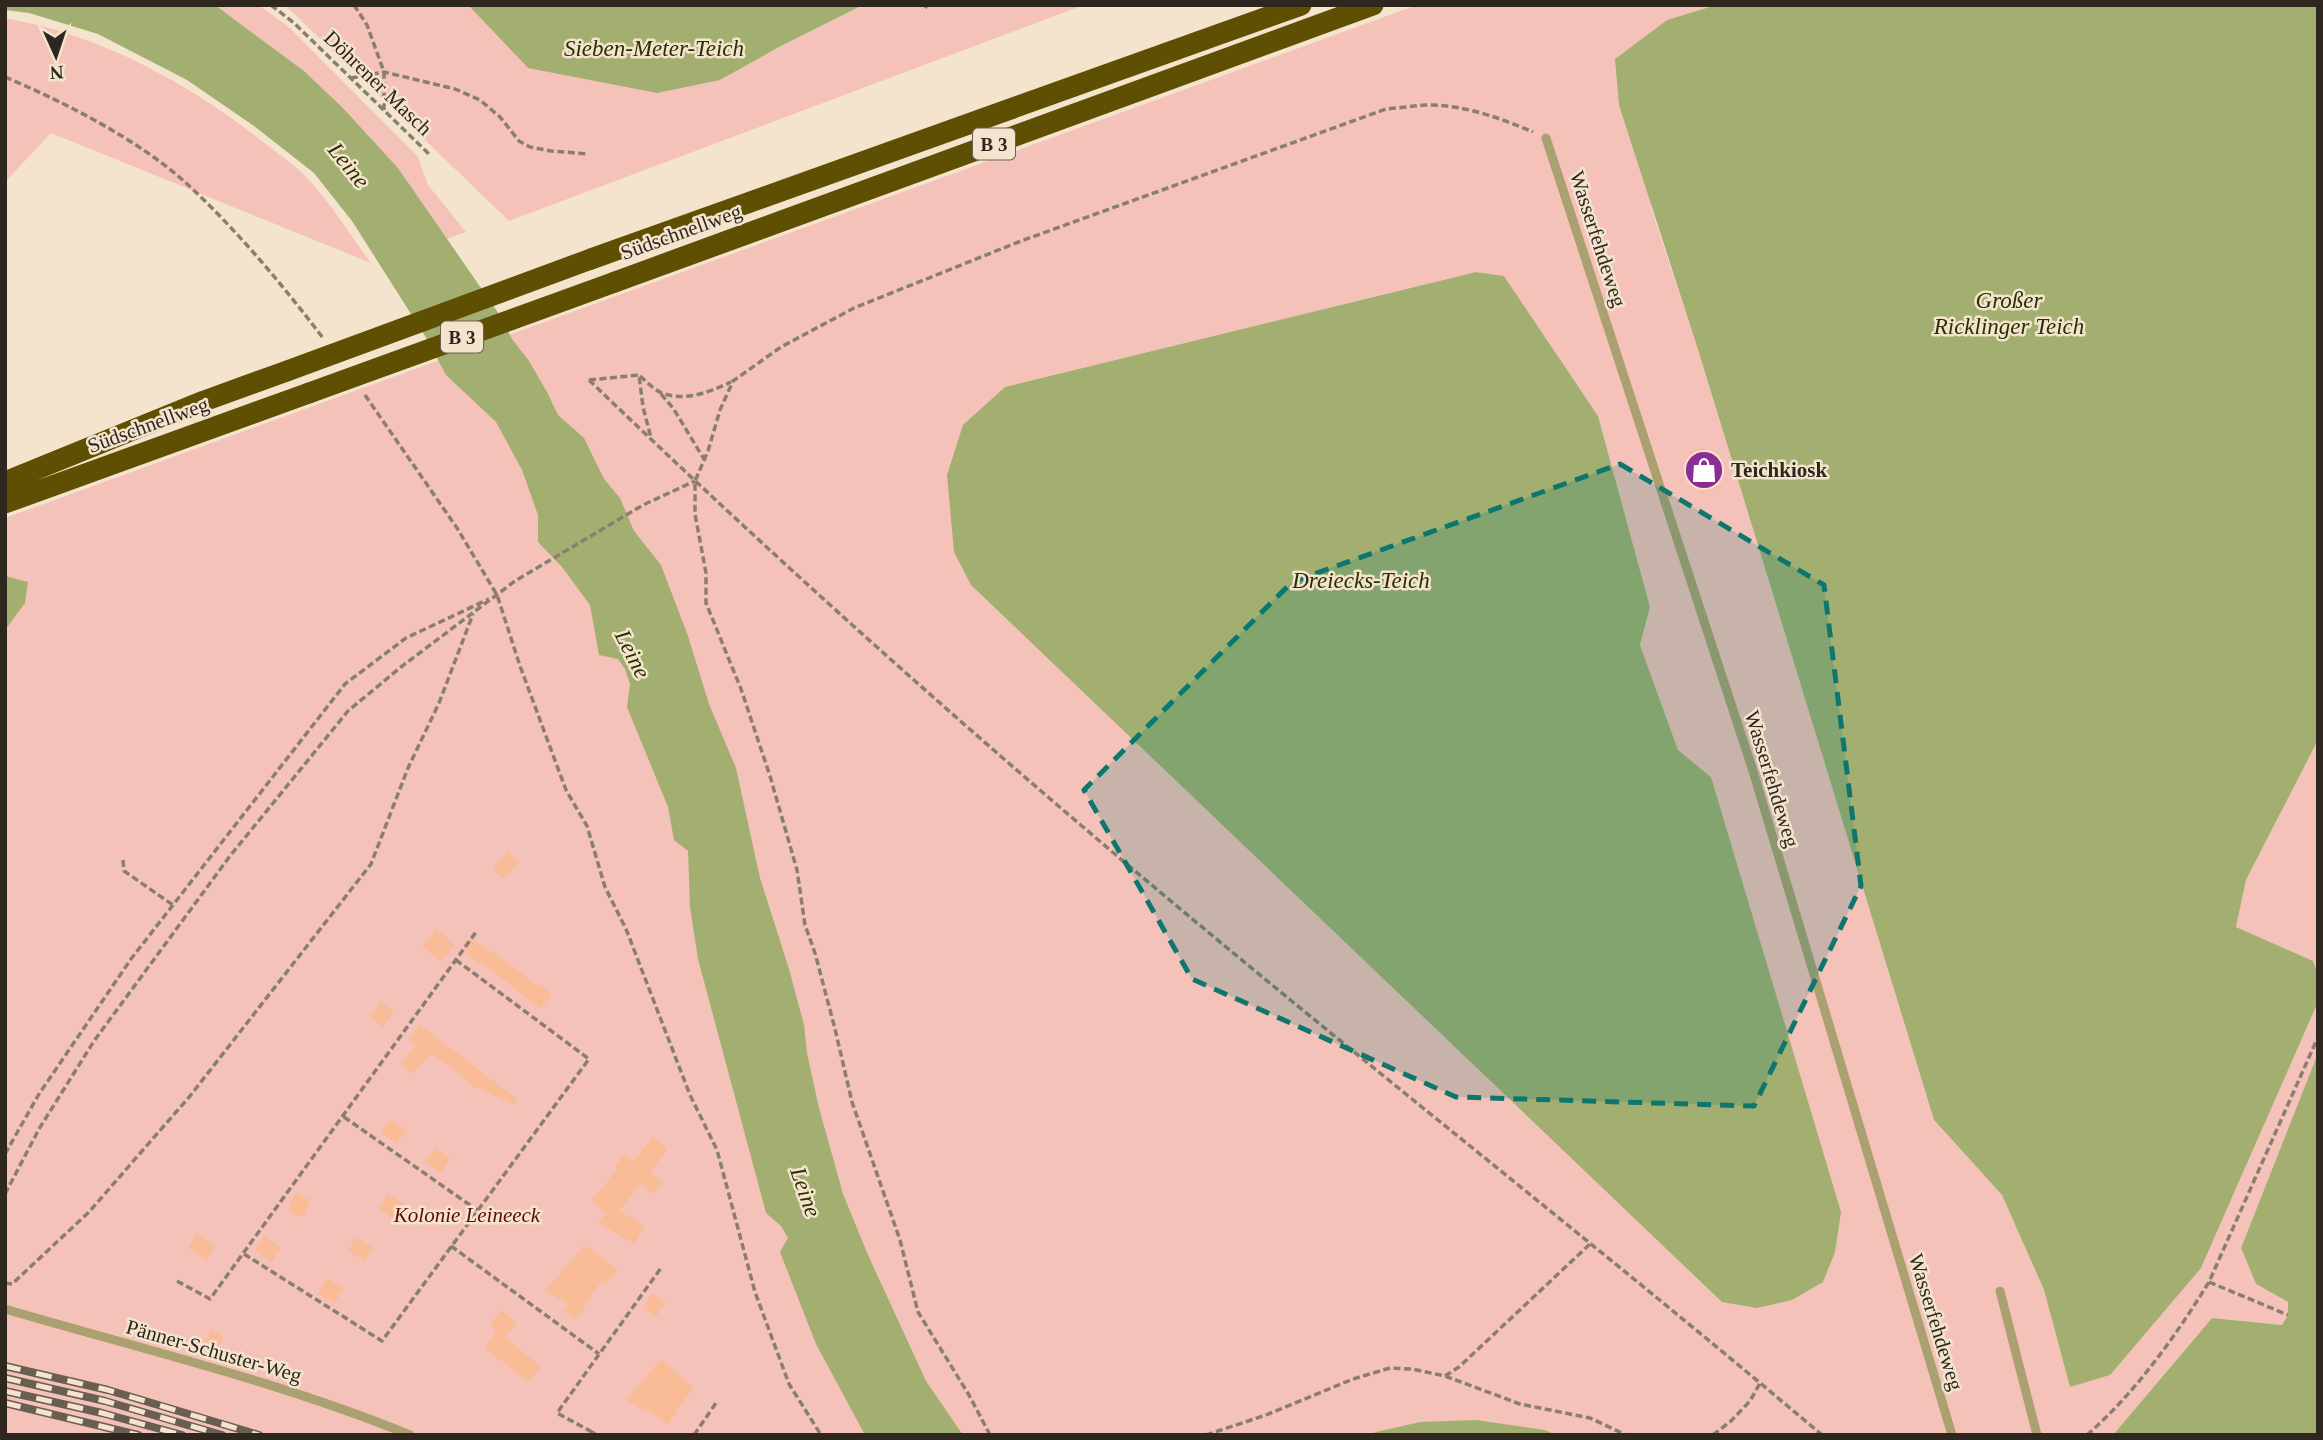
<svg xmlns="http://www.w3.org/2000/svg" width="2323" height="1440" font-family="'Times New Roman',serif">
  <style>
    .green { fill: #f5c2b9; fill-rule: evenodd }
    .water { fill: #a2af70 }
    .building { fill: #f9bc97 }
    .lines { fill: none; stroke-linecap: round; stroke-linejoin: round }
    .path { stroke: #897e6f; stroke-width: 3.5; stroke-dasharray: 7 3.5; stroke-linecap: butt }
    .lane { stroke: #aba070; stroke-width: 9 }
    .highway { stroke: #5e4f02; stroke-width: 21 }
    .rail-casing { stroke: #685e52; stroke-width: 8 }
    .rail { stroke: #f5e4cd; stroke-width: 5; stroke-dasharray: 16; stroke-linecap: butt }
    .highway-bridge { stroke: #5e4f02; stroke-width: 21 }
    .marked { fill: #0f766e; fill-opacity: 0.2; stroke: #0f766e; stroke-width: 5; stroke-dasharray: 14 9; stroke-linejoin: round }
    .labels { text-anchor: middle; stroke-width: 5; stroke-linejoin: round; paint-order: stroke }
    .shield { fill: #f5e4cd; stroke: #6a6053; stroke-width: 2 }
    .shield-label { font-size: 19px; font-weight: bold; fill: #2e271f }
    .street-label { font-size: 21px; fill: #2e271f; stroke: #f5e4cd }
    .poi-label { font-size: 21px; font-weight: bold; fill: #2e271f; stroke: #f5e4cd; text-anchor: start }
    .park-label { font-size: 21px; font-style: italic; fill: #5d0904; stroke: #f5e4cd }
    .water-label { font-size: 23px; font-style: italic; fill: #282f00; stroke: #f5e4cd }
  </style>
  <rect width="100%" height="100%" fill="#f5e4cd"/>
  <!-- green -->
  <path class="green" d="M215 5H259L291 29 418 157 428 185 466 232 446 239 398 168 343 108 304 71Z
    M285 5H468L528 68 720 80 781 46 863 5H1084L509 221Z
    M1417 5H1716L1667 20 1651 208 1700 356 1934 1120 2002 1195 2044 1290 2070 1387 2201 1268 2318 1002V1053L2241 1248 2256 1284 2288 1302V1315L2283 1325 2212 1318 2113 1435H5V518ZM1476 272 1504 276 1598 416 1650 607 1640 645 1678 750 1711 777 1005 387Z
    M5 18C102 35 190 84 266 144 279 155 296 165 307 178 331 203 350 235 371 263L51 133 5 182Z
    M2318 740V974L2313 961 2236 927 2246 880Z"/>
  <!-- water -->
  <path class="water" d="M5 5H215L304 71 343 108 398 168 499 314 512 339 529 361 547 392 558 415 584 438 604 479 620 498 634 531 661 565 688 636 709 704 736 768 760 878 789 969 804 1025 807 1053 819 1108 843 1194 868 1255 926 1381 963 1435H865L816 1344 780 1252 788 1238 781 1226 766 1213 698 959 690 907 688 851 674 840 668 807 627 707 630 684 625 669 618 659 599 655 590 605 562 567 538 542V515L522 470 496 422 446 375 425 336 352 221 314 173 254 126 187 80 98 34 29 13 5 10Z
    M468 5H863L781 46 720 80 657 93 528 68Z
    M1716 5H2318V740L2246 880 2236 927 2313 961 2318 974V1002L2201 1268 2110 1375 2070 1387 2044 1290 2002 1195 1934 1120 1700 356 1619 105 1615 59 1667 20Z
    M1476 272 1504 276 1598 416 1650 607 1640 645 1678 750 1711 777 1841 1212 1835 1252 1823 1282 1792 1300 1757 1308 1722 1302 971 585 954 552 947 475 963 425 1005 387Z
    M5 576 28 582 25 603 5 630Z
    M2318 1053V1435H2113L2212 1318 2282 1325 2288 1315V1302L2256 1284 2241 1248Z
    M1476 1420 1545 1430 1556 1435H1363L1420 1422Z"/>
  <!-- building -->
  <path class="building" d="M1706 447 1719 488 1702 493 1689 452Z
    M507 851 519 861 504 879 492 869Z
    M436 929 455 945 441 962 422 946Z
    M471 938 506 961 537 986 539 983 552 994 540 1009 481 962 480 964 466 954 468 951 463 948Z
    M381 1001 394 1011 383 1027 370 1017Z
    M419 1024 517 1099 514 1105 467 1083 471 1074 467 1080 431 1053 413 1074 400 1064 416 1045 409 1039Z
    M391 1119 407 1130 397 1144 381 1133Z
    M653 1137 668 1149 650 1172 663 1182 655 1194 640 1184 620 1211 645 1226 634 1244 598 1223 606 1213 591 1200 618 1169 615 1167 624 1154 634 1161Z
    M435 1148 450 1158 441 1173 425 1162Z
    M295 1193 310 1200 303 1217 288 1210Z
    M388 1194 405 1205 395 1219 378 1208Z
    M196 1234 215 1246 207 1260 188 1248Z
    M264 1236 281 1248 272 1262 255 1251Z
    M356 1237 373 1248 365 1261 348 1251Z
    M584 1245 618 1269 606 1285 601 1281 576 1320 563 1311 568 1304 545 1291Z
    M327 1278 344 1288 335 1303 318 1294Z
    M652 1293 666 1303 656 1317 643 1308Z
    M501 1310 517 1323 506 1337 502 1334 541 1367 528 1382 485 1348 497 1330 489 1325Z
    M211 1330 224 1337 214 1355 201 1347Z
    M661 1359 694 1388 676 1410 678 1411 667 1425 646 1408 644 1411 627 1400 636 1386 637 1387Z"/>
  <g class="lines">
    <!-- path -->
    <path class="path" d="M271 5 294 23 431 156
      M354 5 367 25 384 72V110
      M925 8 927 5
      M5 77C64 102 137 139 185 182 236 229 281 283 323 338
      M351 78 384 72 455 89 480 100 500 117 519 141 530 147 551 151 588 154
      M640 376C646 381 654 390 662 393 686 402 709 392 731 382
      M589 380C777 561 972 735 1172 902 1387 1082 1608 1254 1822 1435
      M589 380 639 375 643 407 651 438
      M661 394 673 408 704 459
      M365 395 457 528 497 595 520 666 566 790 587 826 605 887 626 929 690 1095 717 1150 755 1292 789 1384 821 1435
      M123 860 124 871 173 905
      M344 1117 477 1210
      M5 1154 39 1094 131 959 345 684 406 638 489 599
      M5 1194 39 1129 94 1041 230 856 348 711 401 667 515 581 643 505 695 481
      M451 1246 599 1354
      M244 1254 382 1341 589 1059 456 960
      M177 1281 210 1299 476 932
      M2209 1282 2288 1315
      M5 1283 12 1284 89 1212 190 1096 371 864 408 768 439 703 473 614
      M1445 1376 1459 1367 1590 1244
      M592 1432 557 1413 661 1268
      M590 1435 592 1432 597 1435
      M694 1435 716 1403
      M990 1435 969 1395 918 1312 900 1240 852 1102 835 1029 815 953 805 925 797 870 770 776 741 689 706 603V573L695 514V481L708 451 720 410 733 381 781 347 854 308 1021 241 1386 109C1399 108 1412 106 1425 105 1462 104 1500 118 1533 132
      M1206 1435 1266 1415 1353 1379 1390 1368 1412 1369 1445 1376 1520 1404 1590 1418 1626 1435
      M1713 1435 1731 1421 1750 1401 1760 1383
      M2087 1435C2136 1392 2175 1337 2209 1282L2318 1037"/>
    <!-- lane -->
    <path class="lane" d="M1546 138 1753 771 1952 1435
      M2000 1291 2037 1435
      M5 1309C141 1349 278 1381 410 1435"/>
    <!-- highway -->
    <path class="highway" d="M591 259 1301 5
      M615 282 1373 5
      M5 482 204 401 287 371
      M5 503 309 393"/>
    <!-- rail casing -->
    <g class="rail-casing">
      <path id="rail" d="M5 1366 108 1390 259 1435
        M5 1378 105 1401 222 1435
        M5 1391 102 1413 182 1435
        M5 1403 138 1435"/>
    </g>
    <!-- rail -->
    <use href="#rail" class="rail"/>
    <!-- highway-bridge -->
    <path class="highway-bridge" d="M287 371 591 259
      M309 393 615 282"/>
  </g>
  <!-- marked area -->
  <path class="marked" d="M1620 464 1824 585 1861 886 1754 1106 1456 1097 1192 979 1084 790 1292 582Z"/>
  <!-- icons -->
  <defs>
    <g id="shop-disc" transform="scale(2.0125)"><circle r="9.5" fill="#8c2d97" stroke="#f5e4cd"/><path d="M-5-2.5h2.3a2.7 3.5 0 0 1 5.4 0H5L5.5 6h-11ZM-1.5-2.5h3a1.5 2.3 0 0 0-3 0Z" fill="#fff"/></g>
  </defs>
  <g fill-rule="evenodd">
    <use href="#shop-disc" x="1704" y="470"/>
  </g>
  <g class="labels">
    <!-- shield labels -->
    <g class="shield">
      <rect x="973" y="128.5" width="42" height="31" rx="5"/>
      <rect x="441" y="321.5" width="42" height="31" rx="5"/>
    </g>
    <g class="shield-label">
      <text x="994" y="151">B 3</text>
      <text x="462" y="344">B 3</text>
    </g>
    <!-- street labels -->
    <g class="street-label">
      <text transform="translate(378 83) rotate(44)" y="7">Döhrener Masch</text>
      <text transform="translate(681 232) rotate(-20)" y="7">Südschnellweg</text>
      <text transform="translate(1598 239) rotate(72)" y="7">Wasserfehdeweg</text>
      <text transform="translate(148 425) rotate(-20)" y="7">Südschnellweg</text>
      <text transform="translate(1772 779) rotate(73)" y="7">Wasserfehdeweg</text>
      <text transform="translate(1936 1322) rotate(73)" y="7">Wasserfehdeweg</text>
      <text transform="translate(214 1351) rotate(16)" y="7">Pänner-Schuster-Weg</text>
    </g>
    <!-- poi labels -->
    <g class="poi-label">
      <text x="1731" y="477">Teichkiosk</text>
    </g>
    <!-- park labels -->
    <g class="park-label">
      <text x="467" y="1222">Kolonie Leineeck</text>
    </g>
    <!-- water labels -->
    <g class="water-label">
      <text x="654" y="56">Sieben-Meter-Teich</text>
      <text transform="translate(349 165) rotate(51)" y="8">Leine</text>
      <text x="2009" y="308">Großer<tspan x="2009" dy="26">Ricklinger Teich</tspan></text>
      <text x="1361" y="588">Dreiecks-Teich</text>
      <text transform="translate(633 654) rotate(63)" y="8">Leine</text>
      <text transform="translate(806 1192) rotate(71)" y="8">Leine</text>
    </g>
  </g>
  <!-- border -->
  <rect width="2323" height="1440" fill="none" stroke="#2e271f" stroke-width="14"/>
  <!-- north arrow -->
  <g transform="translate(56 56) rotate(177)" stroke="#f5e4cd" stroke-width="5" paint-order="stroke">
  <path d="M0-5L12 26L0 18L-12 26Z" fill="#2e271f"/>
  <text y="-10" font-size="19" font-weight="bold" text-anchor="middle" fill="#2e271f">N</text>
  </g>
</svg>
